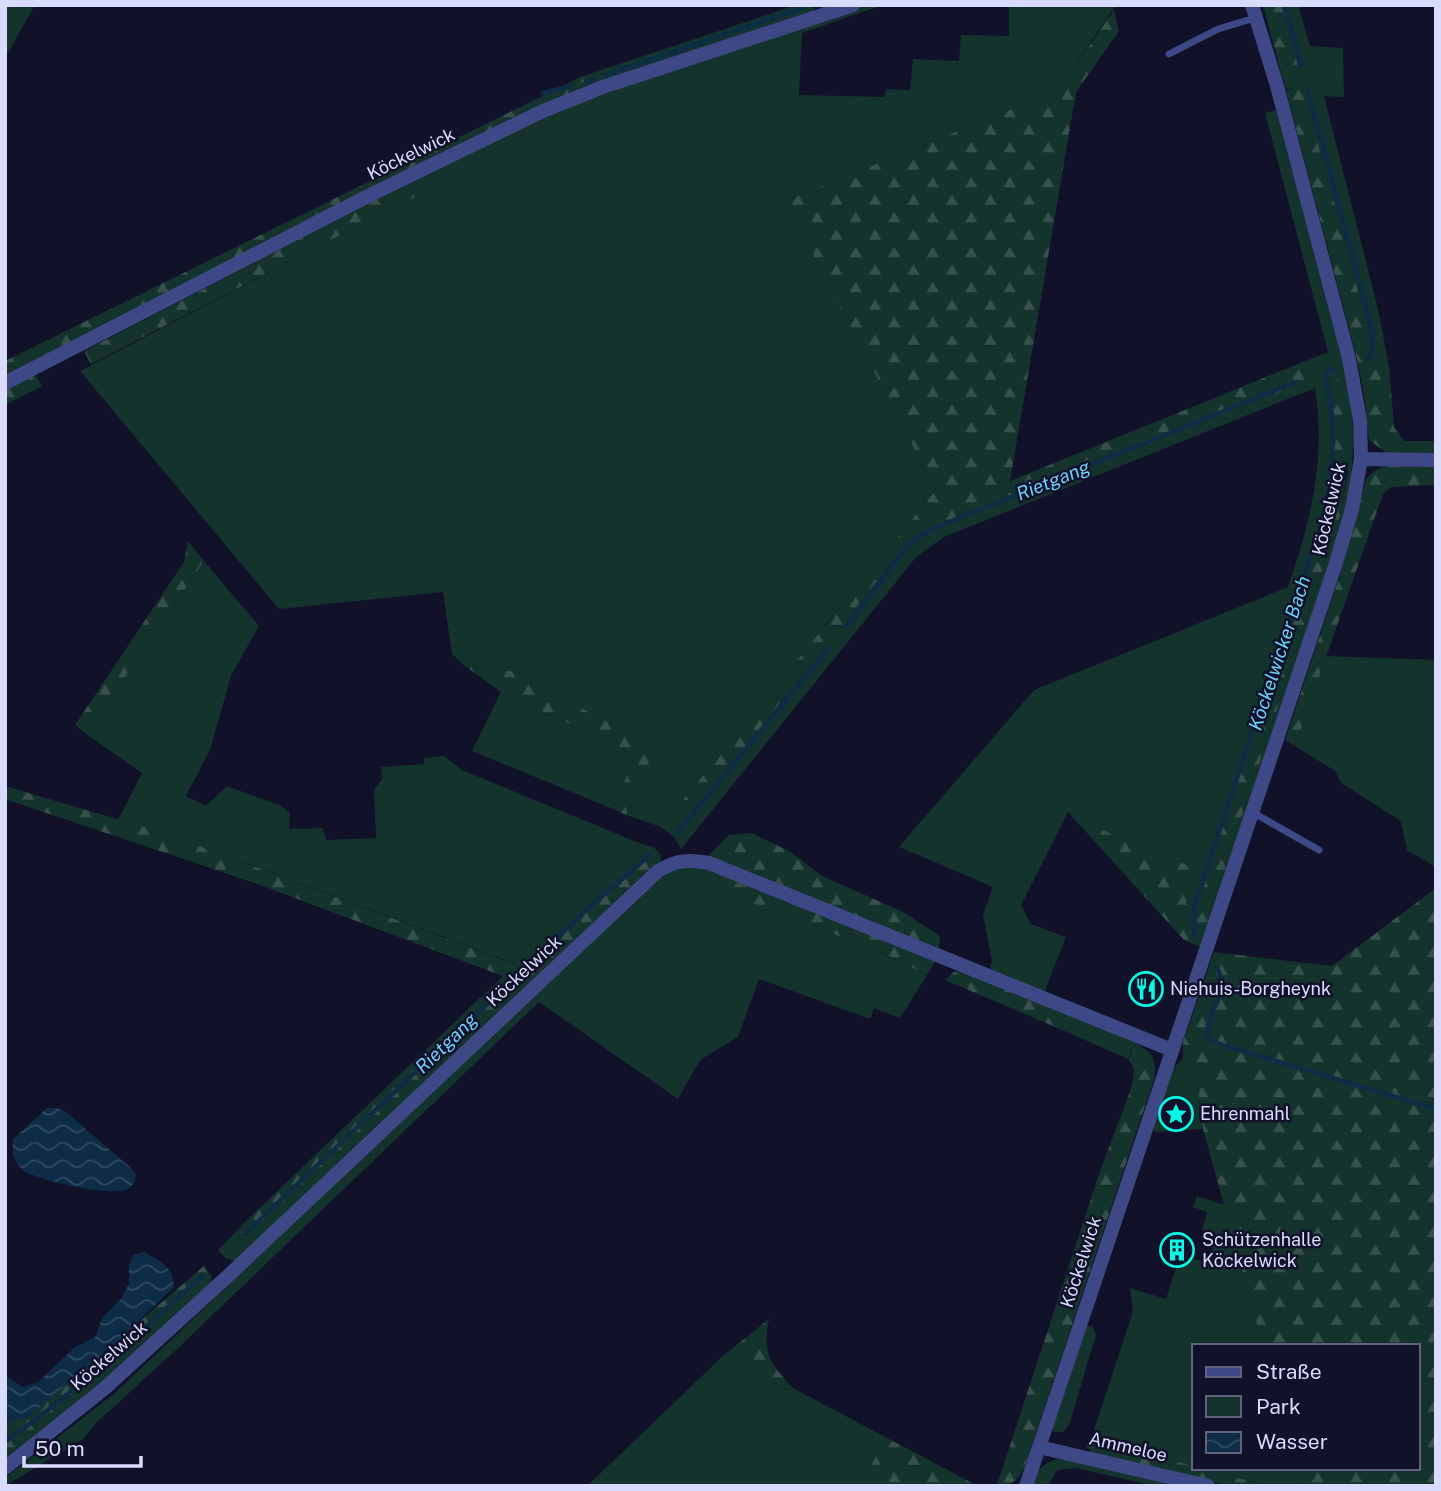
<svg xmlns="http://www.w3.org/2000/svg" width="1441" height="1491" font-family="'Public Sans',sans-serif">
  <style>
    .green { fill: #14332c }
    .forest { fill: url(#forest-firs) }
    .water { fill: url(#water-waves) }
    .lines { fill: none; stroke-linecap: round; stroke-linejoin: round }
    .stream { stroke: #0d2c46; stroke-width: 4.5 }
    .service { stroke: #3e4886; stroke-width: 7 }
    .minor { stroke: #3e4886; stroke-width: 14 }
    .labels { text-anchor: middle; stroke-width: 5; stroke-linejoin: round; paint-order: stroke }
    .street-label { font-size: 18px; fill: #dadcfe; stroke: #111129 }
    .poi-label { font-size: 18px; fill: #dadcfe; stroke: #111129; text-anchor: start }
    .water-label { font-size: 19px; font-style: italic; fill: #6cd0fa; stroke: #111129 }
  </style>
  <defs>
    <pattern id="forest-firs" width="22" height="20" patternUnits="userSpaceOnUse" patternTransform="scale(1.75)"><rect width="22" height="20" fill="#14332c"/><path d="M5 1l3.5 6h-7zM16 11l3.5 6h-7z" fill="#36504c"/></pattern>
    <pattern id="water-waves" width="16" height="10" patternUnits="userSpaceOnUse" patternTransform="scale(1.75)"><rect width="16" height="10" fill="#0d2c46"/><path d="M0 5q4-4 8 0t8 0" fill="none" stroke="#304a62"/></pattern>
  </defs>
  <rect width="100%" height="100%" fill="#111129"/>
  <!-- green -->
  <path class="green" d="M5 5H35L5 58Z
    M797 5H813L815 10 585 88 583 76Z
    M862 5 880 6 802 33 799 95 885 97 886 89 910 90 913 59 959 61 961 35 1009 36V5H1116L1063 83 1030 102 786 201 936 490 661 827 626 815 656 747 511 671 465 666 452 654 443 592 279 609 80 371 417 195 410 182 553 112Z
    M1281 5H1298L1310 46 1343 48 1344 97 1324 96 1378 309 1389 366 1373 362 1367 324 1302 86 1286 90 1282 76 1298 68Z
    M1276 110 1348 382C1356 428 1354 470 1345 516L1202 947 1196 945 1201 941 1340 516 1348 472 1326 381 1332 450 1326 501 1300 590 1212 857 1196 917 1186 903 1123 840 1068 812 1021 905 1031 924 1066 937 1044 993 990 969 992 960 983 915 993 887 899 847 1034 690 1288 587C1311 521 1326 458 1315 388L944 537 917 556 681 849 674 837 891 563 917 534 1307 375 1298 364 1328 352 1265 113Z
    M1404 441H1436V456L1407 455Z
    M204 561 259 626 231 676 210 750 186 796 206 806 227 786 281 806 290 813 289 829 323 828 326 840 376 838 374 790 382 779 381 767 424 764V758L444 756 462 770 644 845 516 964 171 835 118 820 142 773 86 734Z
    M1326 656 1436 660V867L1407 850 1401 821 1341 783 1335 771 1295 746Z
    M501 692 635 755 613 809 472 751Z
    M677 867H707L927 975 900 1018 874 1008 870 1019 759 979 738 1037 700 1060 678 1099 539 1002 175 1351 97 1422 83 1439 5 1486V1478L115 1393 650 884Z
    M1066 1012 1134 1042 1128 1059 1060 1029Z
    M1183 1058 1196 1077 1203 1129 1156 1132 1152 1130 1172 1070Z
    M1197 1196 1225 1205 1263 1346H1194V1466L1091 1439 1133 1311 1130 1288 1166 1299 1180 1255 1208 1263 1213 1245 1205 1242 1208 1233 1202 1231 1207 1212 1193 1207Z
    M243 1224 241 1238 252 1251 236 1262 224 1257 218 1250Z
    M1087 1326H1092L1096 1335 1069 1425 1063 1432H1053L1052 1425 1084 1327Z
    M724 1355 790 1391 793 1388 887 1438 867 1472 899 1486H587Z
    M1066 1457 1192 1486H1155L1076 1468 1057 1470 1048 1486H1030C1038 1466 1046 1461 1066 1457Z
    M1202 1468H1295L1299 1486H1268Z"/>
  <!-- forest -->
  <path class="forest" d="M1263 5H1281L1299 69 1282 76Z
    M1114 10 1119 31 1076 92 1010 481 1298 364 1307 375 1305 382 917 534 891 563 674 837 661 827 936 490 785 201 1030 102 1063 83Z
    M583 76 585 88 5 377V361Z
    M1302 85 1367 324 1373 361 1389 366 1394 427 1404 441 1407 455 1388 454 1369 440 1364 394 1357 359 1286 91Z
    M410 182 418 195 91 364 84 351Z
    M35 374 42 386 5 405V389Z
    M1338 379 1344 382C1349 433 1349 466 1340 516L1201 942 1196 945 1184 940 1068 812 1123 840 1194 868 1186 903 1196 916 1212 857 1300 590 1326 501 1332 450 1326 381Z
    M1436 464V485L1391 487 1383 494 1295 746 1285 740 1340 575 1366 479C1383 458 1411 465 1436 464Z
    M188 541 204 561 86 734 75 725 184 562Z
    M465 666 511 671 656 747 626 815 613 809 635 755 501 692Z
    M5 786 171 835 515 964 644 845 654 847 661 856 660 863 252 1251 241 1238 243 1224 503 976 252 882 5 799Z
    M751 833 789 851 822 876 903 912 940 936 939 950 708 856 729 835Z
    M707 867 937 958 927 975 883 953 710 886Z
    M1436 888V1486H1299L1295 1468H1418V1346H1263L1203 1129 1196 1077 1183 1058V1042L1214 952 1332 966Z
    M963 971 1066 1012 1060 1029 945 980 954 972Z
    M1134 1042C1140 1046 1148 1050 1152 1056 1161 1070 1148 1097 1143 1112L1024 1469C1017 1480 1012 1487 997 1485L1099 1174 1132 1086 1134 1070 1129 1059Z
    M204 1266 211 1276V1285L96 1391 5 1464V1422L28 1417Z
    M769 1319C762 1354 770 1363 793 1388L790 1391 724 1355Z
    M887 1438 978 1486H899L867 1472Z
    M1091 1439 1194 1466V1468H1202L1268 1486H1230L1092 1453 1086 1445Z"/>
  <!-- water -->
  <path class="water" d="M47 1108H58L66 1112 131 1168 136 1175C135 1180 134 1186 128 1189 113 1197 35 1181 22 1169 12 1161 12 1150 13 1139Z
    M144 1252C161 1262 173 1266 174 1287L105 1353 28 1417 10 1421 5 1420V1376L23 1387 38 1382 74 1348 96 1336 102 1318 121 1299 129 1284V1265L134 1255Z"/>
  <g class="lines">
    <!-- stream -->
    <path class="stream" d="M1285 5 1301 66
      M606 75 802 8
      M586 82 593 80
      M1308 91 1372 330 1373 350 1368 360
      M543 93 570 86
      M846 627 906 548 918 537 937 527 1296 382
      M677 833 829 648
      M1196 937 1193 925 1194 907 1322 523C1331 487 1335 454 1332 417 1331 402 1327 388 1326 373L1334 369
      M1217 968C1231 991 1205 1013 1207 1037L1216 1043 1436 1109
      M244 1235 586 910 651 854
      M5 1442C75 1392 138 1334 202 1276"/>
    <!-- service -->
    <path class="service" d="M1169 54 1218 29 1255 18
      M1252 812 1319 850"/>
    <!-- minor -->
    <path class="minor" d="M5 383 372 194 543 111 603 87 853 5
      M1361 459 1436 460
      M1039 1447 1208 1486
      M5 1468 105 1388 229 1275 658 871C677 860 687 859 709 863L1172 1050
      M1026 1486 1335 566 1352 509 1361 459 1360 420 1349 359 1277 86 1252 5"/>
  </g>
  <!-- icons -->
  <defs>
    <g id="restaurant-ring" transform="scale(1.75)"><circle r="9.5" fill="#111129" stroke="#0df7e6" stroke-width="1.5"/><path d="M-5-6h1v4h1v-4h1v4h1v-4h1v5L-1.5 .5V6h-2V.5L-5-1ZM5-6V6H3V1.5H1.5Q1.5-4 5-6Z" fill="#0df7e6"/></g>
    <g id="sight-ring" transform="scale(1.75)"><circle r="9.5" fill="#111129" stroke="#0df7e6" stroke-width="1.5"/><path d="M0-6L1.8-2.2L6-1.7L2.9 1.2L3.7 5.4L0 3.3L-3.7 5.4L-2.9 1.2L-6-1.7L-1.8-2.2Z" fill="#0df7e6"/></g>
    <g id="building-ring" transform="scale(1.75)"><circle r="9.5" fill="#111129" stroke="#0df7e6" stroke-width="1.5"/><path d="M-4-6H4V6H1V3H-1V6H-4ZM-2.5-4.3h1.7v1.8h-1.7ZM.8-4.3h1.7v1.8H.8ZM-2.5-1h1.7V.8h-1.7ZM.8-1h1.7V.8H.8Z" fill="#0df7e6"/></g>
  </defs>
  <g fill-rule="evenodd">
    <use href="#restaurant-ring" x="1146" y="989"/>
    <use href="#sight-ring" x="1176" y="1114"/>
    <use href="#building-ring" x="1177" y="1250"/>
  </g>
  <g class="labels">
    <!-- street labels -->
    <g class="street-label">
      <text transform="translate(411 154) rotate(-26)" y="6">Köckelwick</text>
      <text transform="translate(1329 509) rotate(-77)" y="6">Köckelwick</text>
      <text transform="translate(524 971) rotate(-43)" y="6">Köckelwick</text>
      <text transform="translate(1081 1262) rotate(-72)" y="6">Köckelwick</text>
      <text transform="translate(109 1356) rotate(-41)" y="6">Köckelwick</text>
      <text transform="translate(1128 1447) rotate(13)" y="6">Ammeloe</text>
    </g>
    <!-- poi labels -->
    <g class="poi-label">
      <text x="1170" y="995">Niehuis-Borgheynk</text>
      <text x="1200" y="1120">Ehrenmahl</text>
      <text x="1202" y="1246">Schützenhalle<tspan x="1202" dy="21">Köckelwick</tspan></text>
    </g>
    <!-- water labels -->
    <g class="water-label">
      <text transform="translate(1053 480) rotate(-22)" y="7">Rietgang</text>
      <text transform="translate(1279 653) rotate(-72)" y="7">Köckelwicker Bach</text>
      <text transform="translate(446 1043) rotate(-44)" y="7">Rietgang</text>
    </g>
  </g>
  <!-- border -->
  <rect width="1441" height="1491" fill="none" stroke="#dadcfe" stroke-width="14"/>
  <!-- legend -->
  <rect x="1192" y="1344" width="228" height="126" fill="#111129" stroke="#61627e" stroke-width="2"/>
  <rect x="1206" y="1367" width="35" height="10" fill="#3e4886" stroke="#61627e" stroke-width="2"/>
  <text x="1256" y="1379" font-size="21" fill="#dadcfe">Straße</text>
  <rect x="1206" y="1396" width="35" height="21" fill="#14332c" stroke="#61627e" stroke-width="2"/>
  <text x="1256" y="1414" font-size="21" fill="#dadcfe">Park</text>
  <rect x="1206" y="1432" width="35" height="21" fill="url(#water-waves)" stroke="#61627e" stroke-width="2"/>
  <text x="1256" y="1449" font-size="21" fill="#dadcfe">Wasser</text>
  <!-- scale -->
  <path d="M24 1456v10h117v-10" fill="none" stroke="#dadcfe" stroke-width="3.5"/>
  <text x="35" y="1456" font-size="21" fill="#dadcfe" stroke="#111129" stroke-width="5" paint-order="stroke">50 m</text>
</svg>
